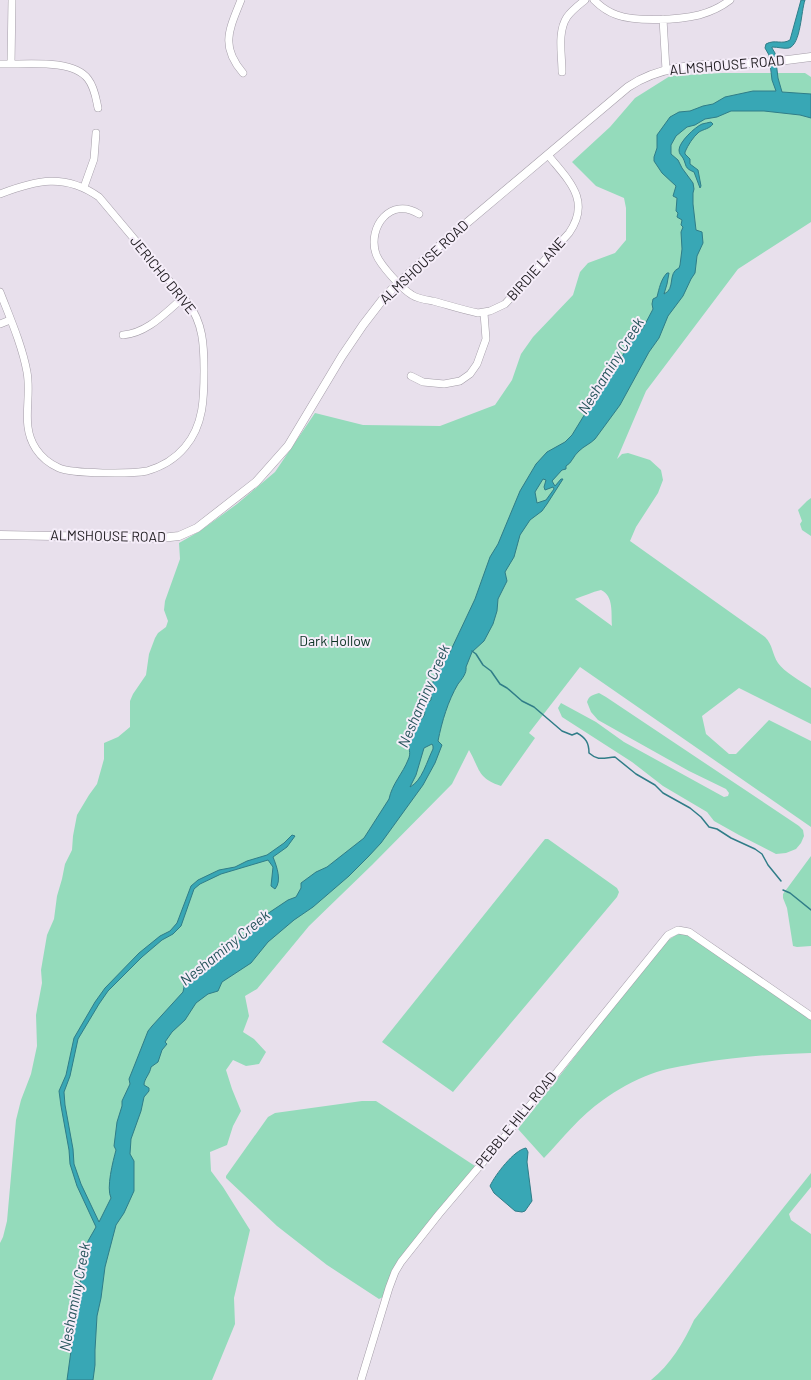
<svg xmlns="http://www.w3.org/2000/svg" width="811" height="1380" font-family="Barlow,sans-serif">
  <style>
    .green { fill: #94dbbb; fill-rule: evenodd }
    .water { fill: #38a7b5; stroke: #307d88; fill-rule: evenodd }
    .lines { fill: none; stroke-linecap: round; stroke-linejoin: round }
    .stream { stroke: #307d88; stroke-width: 1.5 }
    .minor-casing { stroke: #a49da8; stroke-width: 8 }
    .major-casing { stroke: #a49da8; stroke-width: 9 }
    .minor { stroke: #fff; stroke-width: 7 }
    .major { stroke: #fff; stroke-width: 8 }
    .labels { text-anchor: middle; stroke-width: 4; stroke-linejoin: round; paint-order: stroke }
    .street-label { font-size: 14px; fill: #1d1a1e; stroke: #f5edf9 }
    .park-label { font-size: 14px; fill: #0a3223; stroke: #f5edf9 }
    .water-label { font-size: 15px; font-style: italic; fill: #26545b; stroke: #f5edf9 }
  </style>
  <rect width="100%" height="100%" fill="#e8e0ec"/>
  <!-- green -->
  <path class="green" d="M722 73H805L811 77V222L738 269 646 391 617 459 622 454 628 453 650 460 661 470 663 480 658 493 636 527 630 541 765 637C773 645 772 654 778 663 784 672 801 681 811 688V724L739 688 702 716 706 734 729 754H736L769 720 811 741V827L580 667 529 733 535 738 501 786C477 778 480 769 469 750L452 784 372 865 309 926 257 989 245 996 249 1016 243 1032 254 1039 266 1052 259 1064 246 1066 233 1060 226 1070 232 1089 241 1111 233 1126 227 1145 210 1152 211 1171 223 1187 250 1230 234 1298 235 1324 212 1380H0V1243L3 1237 7 1221 16 1120 21 1100 31 1074 37 1046 36 1015 42 983 41 970 47 935 54 919 57 896 62 879 65 864 72 850 73 836 77 815 89 795 97 784 104 759V743L118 737 130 727V701L133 694 146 675 149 654 155 638 158 633 166 627 168 621 164 610 165 601 180 559 179 543 200 531 237 504 275 472 315 413 363 425 440 426 495 405 512 380 521 354 533 337 573 295 580 272 588 263 615 253 626 240V208L624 198 596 186 572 162 610 127 635 98 670 76ZM601 590C614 596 611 613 612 626L575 599C584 596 592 592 601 590Z
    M811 498V536L802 530 800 524 802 521 798 510 807 501Z
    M599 693 606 697 799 826 803 830 804 836 801 843 796 849 786 853 776 854 739 835 714 821 707 812 663 786 632 762 562 717 558 708 561 703 596 722 624 742 724 797 728 796 729 793 726 789 689 771 598 720 591 712 587 702C589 696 592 695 599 693Z
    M545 839H548L617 888 619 892 617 897 453 1092 382 1042Z
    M811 856V946L797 947 793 946 787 908 783 898V894Z
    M683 933 687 934 811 1019V1053C773 1054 736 1057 699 1063 683 1066 666 1068 651 1074 634 1080 617 1090 603 1100 580 1116 563 1138 544 1158L518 1129 627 990 667 941 676 935Z
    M362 1101H376L475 1166 418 1235 383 1297 379 1299 327 1265 277 1226 226 1178V1176L268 1117 275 1113Z
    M811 1173V1187L789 1214 791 1220 811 1234V1380H651C670 1365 684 1342 694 1320Z"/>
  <!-- water -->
  <path class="water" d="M801 0H805C801 11 801 44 789 48 784 49 778 47 772 47V48L775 53 778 78 782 92 811 94V118L800 115 764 111H731L717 117 705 119 695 125 687 127 676 136 671 145V154L678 160 682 168 693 183 694 189 693 193V204L696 230 702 232 703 243 697 256 695 273 691 279 683 296 668 316 659 338 649 352 620 405 595 439C590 444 584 446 579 451 573 456 572 463 566 466V469L562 470 552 481 555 486 561 479H563L547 504 542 511 530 520 520 535 514 557 505 572 507 581 498 599 497 611 493 624 484 641 472 652 466 667C467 673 462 679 458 684 448 701 442 721 438 741L442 745 435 763 423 785 381 843 368 857 349 876 313 907 294 920 268 942 251 963 222 982 218 991 208 994 196 1003 185 1020 172 1032 165 1042 167 1044 162 1050 158 1062 151 1067C150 1074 144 1079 144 1085L149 1088V1091L144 1097 141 1111 131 1139 130 1154 134 1161V1191L124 1213 116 1225 105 1267 101 1298 97 1316 95 1350V1365L93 1380H67L84 1256 88 1241 96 1227 77 1186 70 1164 69 1150 61 1106 59 1091 66 1075 74 1038 95 1002 105 988 139 953 160 936 170 931 177 923 191 886 198 880 219 870 235 867 247 861 267 855 284 843 292 835 295 836 287 847 273 857C277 867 282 881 275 889L271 886 273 867 268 860 221 874 200 884 194 889 181 926 173 934 162 940 142 957 108 991 99 1004 78 1039 70 1076 64 1092 65 1105 73 1149 74 1164 81 1184 99 1222 111 1198C106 1188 113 1161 116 1150L114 1146 117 1122 122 1106V1101L130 1084 129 1079 135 1064 148 1031 152 1026 183 992 184 987 182 979 184 976 189 977 213 964 234 947 244 935 264 916 288 900 296 897 301 888V883L316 872 327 867 364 838 389 799C392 784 403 773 408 760 411 754 409 751 409 745 409 740 411 734 412 729 415 722 423 721 425 713L423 710 424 706 431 700 432 685 435 676 450 652 467 616 475 599 490 557 498 544 520 491 536 464 547 452 565 442 572 435 599 391 623 355 629 345 632 334 637 330 639 333 643 328 653 309 652 304 653 299 657 297C659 289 661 279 667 273H669L667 284 664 294C676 289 667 273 679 268L680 265 682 249 681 232 683 227 681 225 682 220 677 217 678 213 676 211 677 198 673 196 676 186 662 173 654 161V157L657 148V135L670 117 679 112 690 111 703 106 713 104 725 97 753 91H776L772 80 769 55 765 48 766 44C775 39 782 45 790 40ZM543 479 546 480 544 487 545 490 553 487 554 489 546 500 537 503 535 492ZM432 744 433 746V749C427 761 422 781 410 787L416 775 424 748Z
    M711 122 713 124C709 129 704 129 699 132 693 137 688 145 685 152V154L690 159V164L698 170 701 186 700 188 694 172C684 168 687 166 683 158 681 155 679 154 679 150 679 142 695 127 702 124 705 123 708 123 711 122Z
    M526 1148 528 1152 527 1162 532 1201 525 1211 522 1212 515 1211 494 1193 490 1186C495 1175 514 1150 526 1148Z"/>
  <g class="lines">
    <!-- stream -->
    <path class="stream" d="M472 651 476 654 483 665 491 671 500 684 507 688 522 701 534 707 562 731 572 735 577 733C586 738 589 743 589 753 598 761 603 758 615 757L636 774 655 785 663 793 690 808 701 817 709 827 717 829 731 838 755 849 762 854 768 865 781 881
      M783 890 790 893 811 910"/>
    <!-- minor casing -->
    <g class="minor-casing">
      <path id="minor" d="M241 0C229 30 220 46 243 73
        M594 0C600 6 608 12 617 15 636 22 679 20 699 15 710 12 721 7 730 0
        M663 19 666 70
        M0 64C24 65 72 58 88 79 95 88 96 99 98 108
        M11 64 12 0
        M562 72C562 55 557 32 567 17 572 10 579 5 585 0
        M84 187 94 159 96 133
        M0 194C36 180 65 173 99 197L188 303C203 323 204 345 204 370 204 397 204 425 185 447 175 459 161 467 147 471 132 474 73 474 59 468 50 464 42 458 36 449 20 425 32 399 27 372 22 345 10 318 0 292
        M419 214C391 196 367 227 376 254 380 265 402 289 412 295 418 299 427 300 433 301 448 305 463 310 478 313L490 311 505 304 569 233C592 200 568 180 548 155
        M0 324 10 320
        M123 335C148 333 166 312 184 297
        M411 376 423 382 444 384 460 381 470 374 477 364 486 339 484 313
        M361 1380 389 1288 395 1272 401 1262 439 1214 506 1135 668 935 678 930 689 932 811 1016"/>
    </g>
    <!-- major casing -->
    <g class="major-casing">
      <path id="major" d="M0 535 161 538 179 536 197 528 256 482 288 446 342 356 363 325 383 299 395 286 437 248 628 87C665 62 707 65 750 63 770 62 791 60 811 57"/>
    </g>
    <!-- minor -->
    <use href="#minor" class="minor"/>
    <!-- major -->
    <use href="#major" class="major"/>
  </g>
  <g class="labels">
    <!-- street labels -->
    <g class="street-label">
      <text transform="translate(727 65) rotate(-5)" y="5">ALMSHOUSE ROAD</text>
      <text transform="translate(424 262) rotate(-43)" y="5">ALMSHOUSE ROAD</text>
      <text transform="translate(536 269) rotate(-48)" y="5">BIRDIE LANE</text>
      <text transform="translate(163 275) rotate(51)" y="5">JERICHO DRIVE</text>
      <text transform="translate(108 536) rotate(1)" y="5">ALMSHOUSE ROAD</text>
      <text transform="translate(516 1120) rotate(-51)" y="5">PEBBLE HILL ROAD</text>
    </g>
    <!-- park labels -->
    <g class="park-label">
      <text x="335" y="646">Dark Hollow</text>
    </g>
    <!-- water labels -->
    <g class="water-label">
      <text transform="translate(611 366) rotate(-58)" y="5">Neshaminy Creek</text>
      <text transform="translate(424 696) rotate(-67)" y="5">Neshaminy Creek</text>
      <text transform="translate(225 948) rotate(-39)" y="5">Neshaminy Creek</text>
      <text transform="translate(75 1297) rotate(-79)" y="5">Neshaminy Creek</text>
    </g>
  </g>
</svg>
